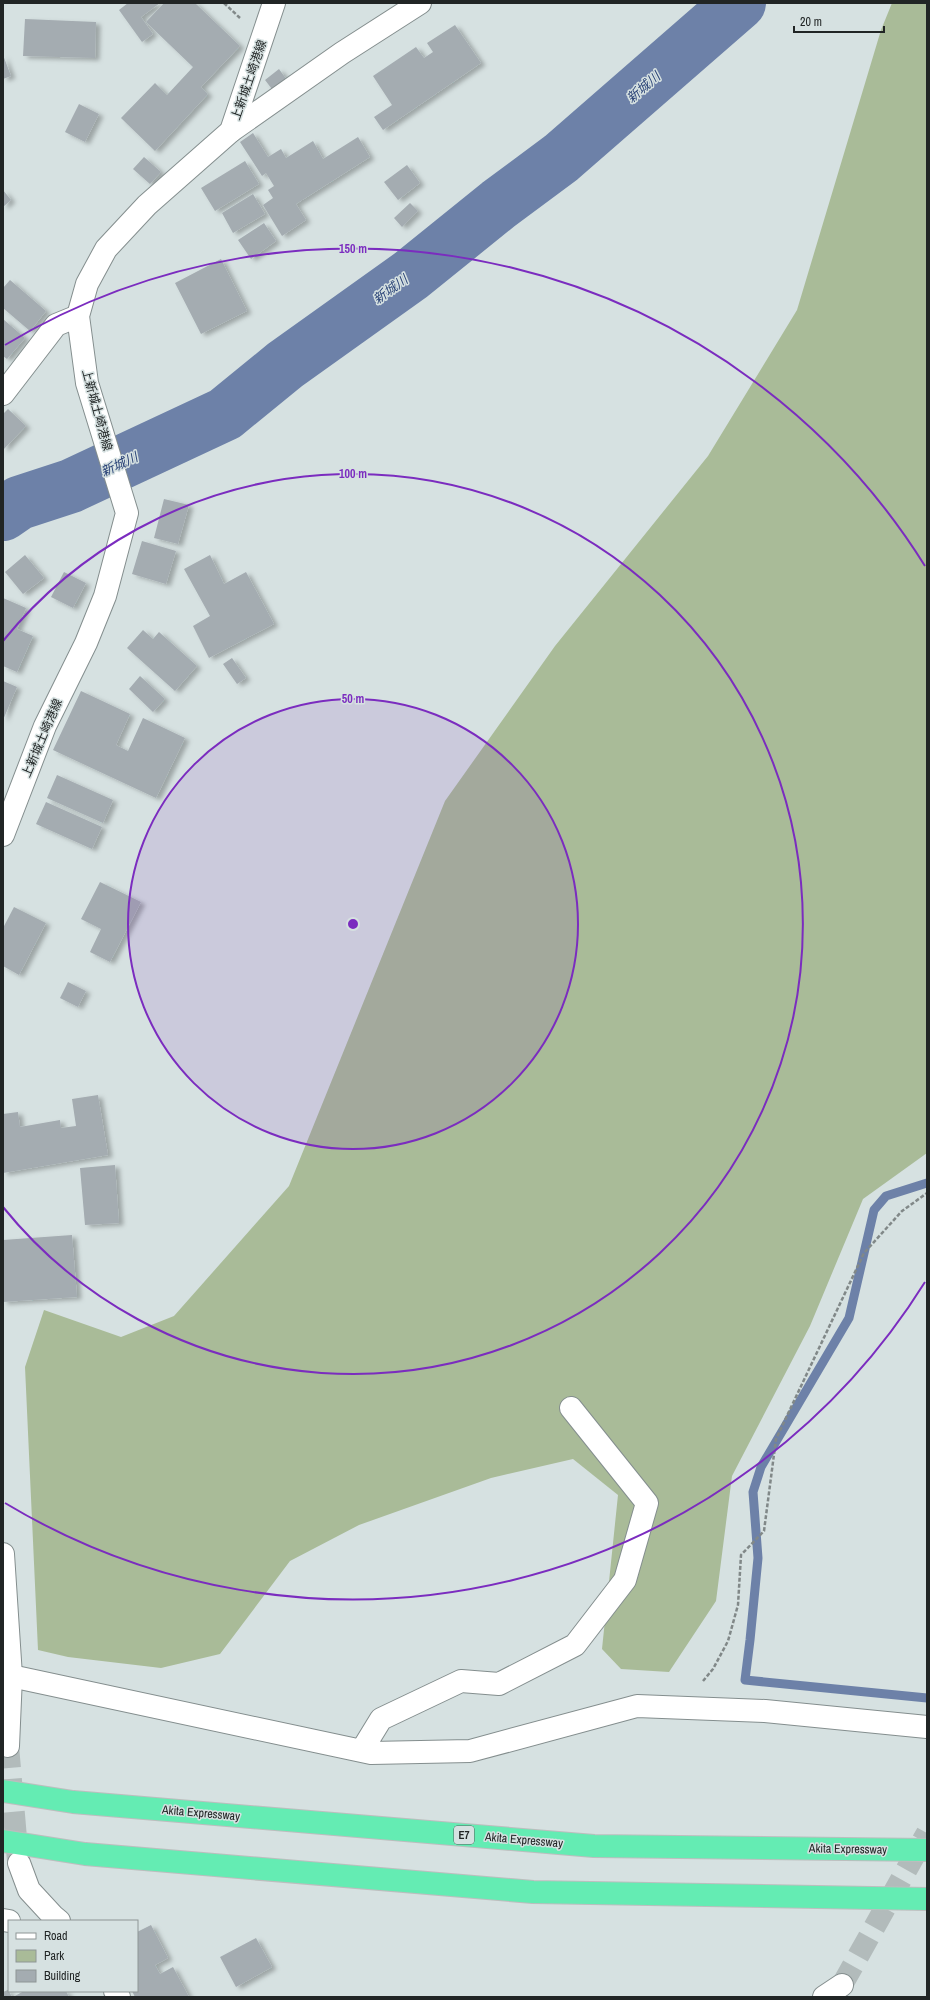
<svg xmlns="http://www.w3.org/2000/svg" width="930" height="2000" font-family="'Archivo Narrow','Noto Sans JP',sans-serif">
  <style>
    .green { fill: #a9bb98 }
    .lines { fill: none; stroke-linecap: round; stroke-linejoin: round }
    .stream { stroke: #6d81a8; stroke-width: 9 }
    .river { stroke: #6d81a8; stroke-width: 54 }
    .building { fill: #a4acb1; filter: url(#shadow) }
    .minor-tunnel { stroke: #b2bbbb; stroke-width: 22; stroke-dasharray: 22 11; stroke-linecap: butt }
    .secondary-tunnel { stroke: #b2bbbb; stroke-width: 22; stroke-dasharray: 22 11; stroke-linecap: butt }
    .minor-casing { stroke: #848e8e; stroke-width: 24 }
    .secondary-casing { stroke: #848e8e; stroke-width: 24 }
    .motorway-casing { stroke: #bcbebe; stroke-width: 24 }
    .path { stroke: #818888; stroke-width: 2.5; stroke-dasharray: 4 2; stroke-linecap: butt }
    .minor { stroke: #fff; stroke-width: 22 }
    .secondary { stroke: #fff; stroke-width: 22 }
    .motorway { stroke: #64ecb3; stroke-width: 22 }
    .ring { fill: none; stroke: #7b2cbf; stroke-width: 2 }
    .labels { text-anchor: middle; stroke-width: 3; stroke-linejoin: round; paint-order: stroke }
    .shield { fill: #d6e1e1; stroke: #575d5d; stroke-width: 1 }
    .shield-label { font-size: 11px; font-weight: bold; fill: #212525 }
    .street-label { font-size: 12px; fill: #212525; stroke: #d6e1e1 }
    .water-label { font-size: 13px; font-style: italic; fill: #2a4377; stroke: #d6e1e1 }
    .centre { fill: #7b2cbf; stroke: #d6e1e1; stroke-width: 2 }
    .ring-label { font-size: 12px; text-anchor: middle; font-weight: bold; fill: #7b2cbf; stroke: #d6e1e1; stroke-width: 3; stroke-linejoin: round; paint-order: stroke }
  </style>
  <defs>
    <filter id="shadow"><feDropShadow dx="4.5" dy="2.5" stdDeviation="2" flood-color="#0004"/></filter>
  </defs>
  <rect width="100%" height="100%" fill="#d6e1e1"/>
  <!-- green -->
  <path class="green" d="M892 3H927V1153L863 1199 810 1326 732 1476 716 1601 669 1672 621 1669 602 1649 618 1495 573 1459 491 1478 359 1525 290 1561 220 1654 161 1668 68 1657 38 1650 25 1367 44 1310 121 1337 174 1316 289 1186 445 801 555 646 708 456 797 310 881 30Z"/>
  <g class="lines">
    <!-- stream -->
    <path class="stream" d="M927 1183 886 1196 874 1210 849 1318 761 1467 753 1492 758 1558 750 1640 745 1680 927 1698"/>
    <!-- river -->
    <path class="river" d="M3 514 19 503 71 486 225 414 285 365 411 275 499 204 561 158 739 3"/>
  </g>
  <!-- building -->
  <path class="building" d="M128 3H160L141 17 153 34 142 42 119 10Z
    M164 3H195L240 46 201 87 208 94 155 151 121 118 155 83 167 95 193 67 146 22Z
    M25 19 96 22 95 58 23 56Z
    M455 25 481 63 383 130 374 117 392 105 373 76 416 47 424 58 433 52 427 43Z
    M3 55 11 76 3 79Z
    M279 69 289 83 275 93 265 80Z
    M79 104 99 114 85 142 65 132Z
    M253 133 268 157 281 149 286 158 313 141 323 159 358 137 370 157 296 204 306 220 282 236 263 205 273 198 268 190 274 186 266 173 262 176 240 142Z
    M144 157 161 172 150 184 133 169Z
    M245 161 259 184 215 211 201 188Z
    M407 165 420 183 398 200 384 182Z
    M3 190 11 200 3 207Z
    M253 194 265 214 233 233 222 213Z
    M410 203 418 211 402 227 394 218Z
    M264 223 276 241 251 259 238 240Z
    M221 259 247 311 201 334 175 283Z
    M10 280 46 311 30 331 3 308V288Z
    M3 319 25 338 7 359 3 356Z
    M8 409 26 426 3 450V414Z
    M164 499 189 505 178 544 154 538Z
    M142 541 176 551 166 584 132 574Z
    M25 555 44 578 23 594 5 572Z
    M210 555 224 584 246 572 274 624 209 658 193 626 210 616 184 569Z
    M64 572 86 583 73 608 51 597Z
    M3 598 26 608 17 629 33 636 17 672 3 666Z
    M143 630 153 639 159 632 197 666 175 691 127 648Z
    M232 658 246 678 237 684 223 664Z
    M140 676 165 699 153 712 129 689Z
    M3 681 17 687 3 720Z
    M81 691 130 714 116 745 128 751 143 718 185 738 156 798 53 750Z
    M57 775 113 800 103 823 47 798Z
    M46 802 102 827 92 849 36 824Z
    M100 882 141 902 110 962 90 952 101 929 81 919Z
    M14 907 46 923 19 975 3 966V928Z
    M68 982 86 991 78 1007 60 998Z
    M98 1095 108 1155 3 1173V1114L18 1112 20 1127 60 1120 61 1128 76 1126 72 1099Z
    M115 1165 119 1223 85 1225 80 1168Z
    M72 1235 77 1297 3 1302V1240Z
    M151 1925 168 1958 155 1965 160 1974 173 1967 189 1997H135L132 1991H137V1932Z
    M256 1938 272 1967 236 1987 220 1957Z
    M8 1990 12 1997H3V1992Z
    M24 1991H66L69 1997H13Z"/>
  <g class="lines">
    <!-- minor-tunnel -->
    <path class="minor-tunnel" d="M842 1985 927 1833"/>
    <!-- secondary-tunnel -->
    <path class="secondary-tunnel" d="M8 1746 18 1861"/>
    <!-- minor casing -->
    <g class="minor-casing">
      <path id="minor" d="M231 131 342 53 420 3
        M3 394 56 325 78 316
        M11 1676 371 1753 470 1751 637 1706 765 1711 927 1727
        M362 1750 381 1719 461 1681 499 1684 575 1645 625 1580 647 1503 571 1408
        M3 1920 9 1921
        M824 1997 842 1985"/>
    </g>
    <!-- secondary casing -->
    <g class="secondary-casing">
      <path id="secondary" d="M3 835 45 726 86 643 105 596 127 513 87 383 78 316 87 284 106 249 147 205 231 131 274 3
        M3 1554 11 1676 8 1746
        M19 1863 29 1890 53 1916 59 1921
        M115 1991 119 1997"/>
    </g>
    <!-- motorway casing -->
    <g class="motorway-casing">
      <path id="motorway" d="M3 1791 73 1802 594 1846 927 1850
        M3 1841 85 1854 533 1892 927 1899"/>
    </g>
    <!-- path -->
    <path class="path" d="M224 3 240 18
      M703 1681 713 1669 728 1641 738 1605 741 1555 764 1531 776 1439 864 1253 902 1211 927 1193"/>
    <!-- minor -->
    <use href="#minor" class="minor"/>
    <!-- secondary -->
    <use href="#secondary" class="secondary"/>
    <!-- motorway -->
    <use href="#motorway" class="motorway"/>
  </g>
  <!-- distance rings -->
  <circle cx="353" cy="924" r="225" fill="#7b2cbf" fill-opacity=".12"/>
  <g class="ring">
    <circle cx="353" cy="924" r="225"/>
    <path d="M3 641A450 450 0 1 1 3 1207"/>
    <path d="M925 1282A675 675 0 0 1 5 1503M5 345A675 675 0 0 1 925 566"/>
  </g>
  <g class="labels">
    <!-- shield labels -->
    <rect class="shield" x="454" y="1826" width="20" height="18" rx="3"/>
    <g class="shield-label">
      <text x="464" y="1839">E7</text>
    </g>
    <!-- street labels -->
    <g class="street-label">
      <text transform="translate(249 80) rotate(-71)" y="4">上新城土崎港線</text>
      <text transform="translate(97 410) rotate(75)" y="4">上新城土崎港線</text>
      <text transform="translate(42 738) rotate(-67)" y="4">上新城土崎港線</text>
      <text transform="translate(201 1813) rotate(5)" y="4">Akita Expressway</text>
      <text transform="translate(524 1840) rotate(5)" y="4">Akita Expressway</text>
      <text transform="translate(848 1849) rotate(1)" y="4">Akita Expressway</text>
    </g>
    <!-- water labels -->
    <g class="water-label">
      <text transform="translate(643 87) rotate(-41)" y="5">新城川</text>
      <text transform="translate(390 289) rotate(-36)" y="5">新城川</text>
      <text transform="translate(119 464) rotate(-25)" y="5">新城川</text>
    </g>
  </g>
  <circle cx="353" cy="924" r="6" class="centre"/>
  <g class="ring-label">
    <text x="353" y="253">150 m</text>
    <text x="353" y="478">100 m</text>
    <text x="353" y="703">50 m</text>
  </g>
  <!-- border -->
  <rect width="930" height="2000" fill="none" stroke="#212525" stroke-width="8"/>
  <!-- legend -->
  <rect x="8" y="1920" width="130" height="72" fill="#d6e1e1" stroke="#8e9696"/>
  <rect x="16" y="1933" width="20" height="6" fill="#ffffff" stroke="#8e9696"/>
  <text x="44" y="1940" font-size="12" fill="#212525">Road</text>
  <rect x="16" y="1950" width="20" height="12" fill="#a9bb98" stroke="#8e9696"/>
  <text x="44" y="1960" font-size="12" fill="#212525">Park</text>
  <rect x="16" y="1970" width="20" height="12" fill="#a4acb1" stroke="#8e9696"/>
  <text x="44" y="1980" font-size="12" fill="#212525">Building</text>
  <!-- scale -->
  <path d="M794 26v6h90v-6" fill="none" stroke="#212525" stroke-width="2"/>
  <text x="800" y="26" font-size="12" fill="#212525" stroke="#d6e1e1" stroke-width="3" paint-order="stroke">20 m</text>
</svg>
